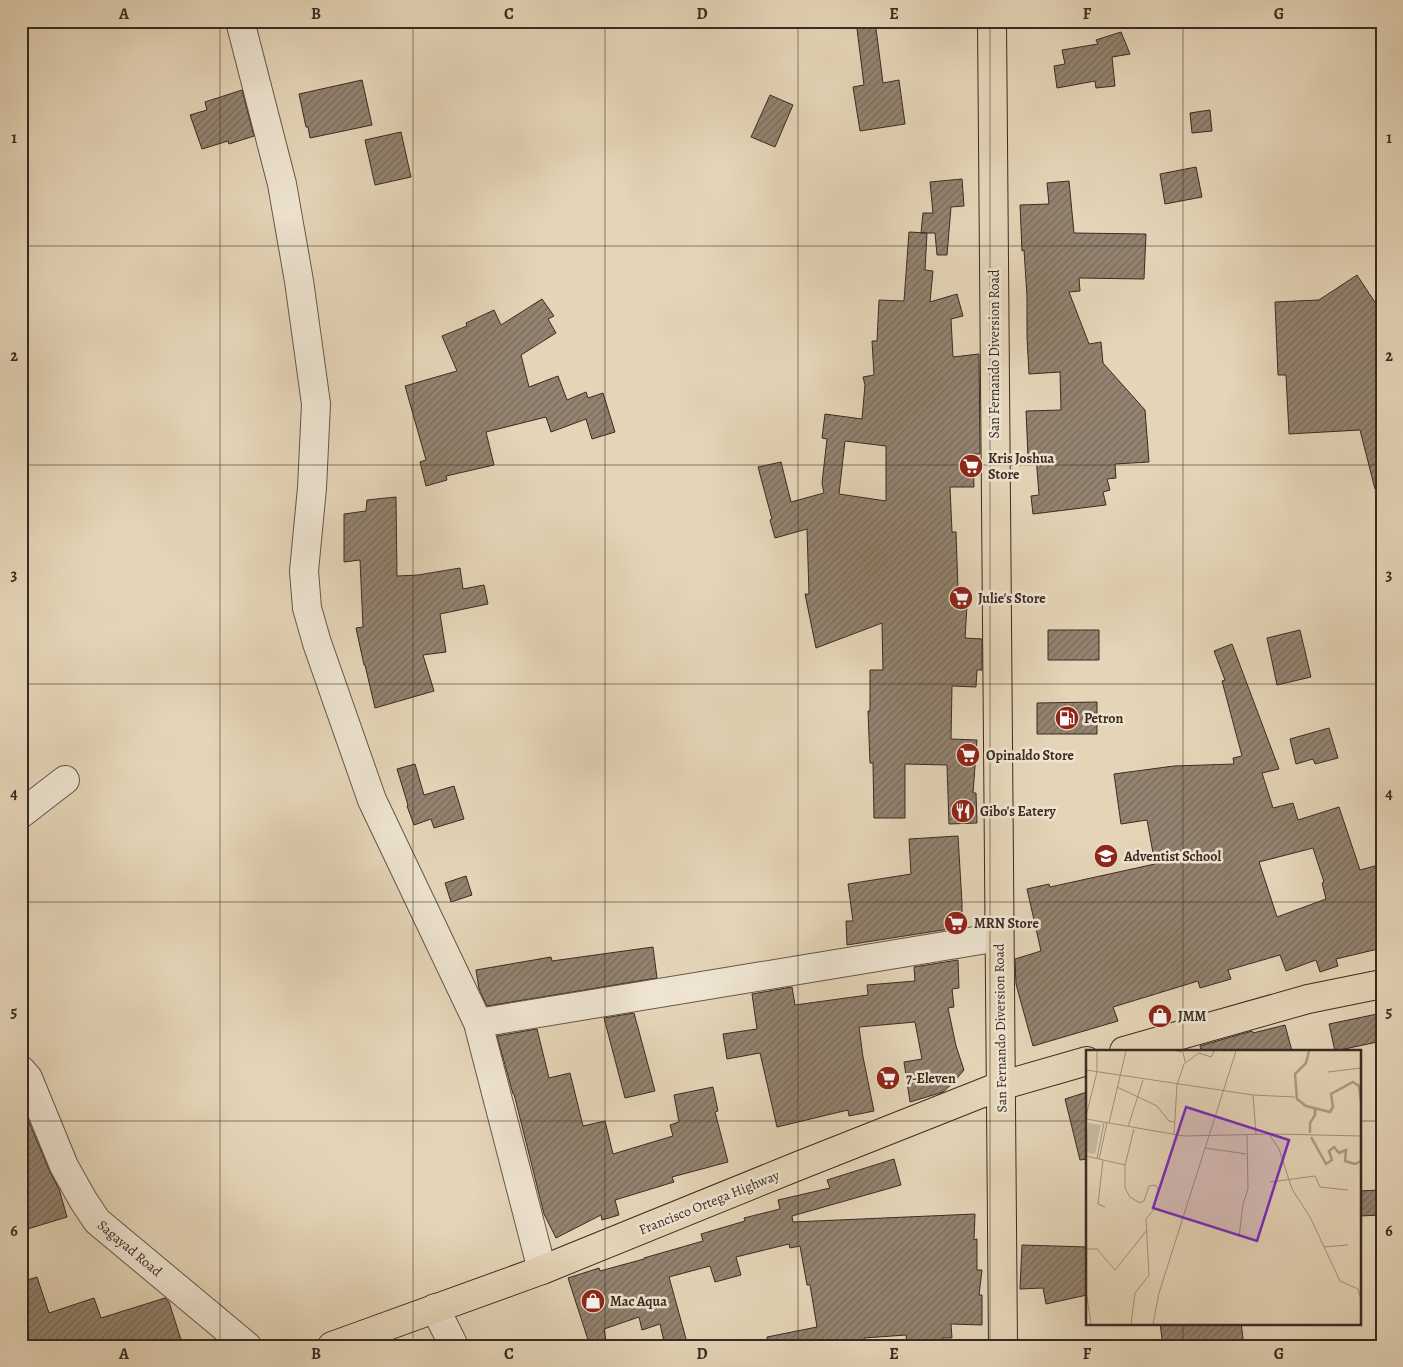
<svg xmlns="http://www.w3.org/2000/svg" width="1403" height="1367" font-family="Alegreya,serif">
  <style>
    .building { fill: url(#building-hatch); stroke: #3a2b23; fill-rule: evenodd }
    .lines { fill: none; stroke-linecap: round; stroke-linejoin: round }
    .minor-casing { stroke: #655648; stroke-width: 30 }
    .major-casing { stroke: #3a2b23; stroke-width: 30 }
    .highway-casing { stroke: #3a2b23; stroke-width: 30 }
    .minor { stroke: #eee4d1; stroke-width: 28 }
    .major { stroke: #e5d5b8; stroke-width: 28 }
    .highway { stroke: #e5d5b8; stroke-width: 28 }
    .grid { fill: none; stroke: #3a2b23; stroke-width: 1; stroke-opacity: 0.55 }
    .labels { text-anchor: middle; stroke-width: 5; stroke-linejoin: round; paint-order: stroke }
    .street-label { font-size: 14px; fill: #3a2b23; stroke: #eee4d1 }
    .poi-label { font-size: 14px; font-weight: bold; fill: #3a2b23; stroke: #eee4d1; text-anchor: start }
    .inset-river { fill: none; stroke: #ab9b85; stroke-width: 2.5 }
    .inset-road { fill: none; stroke: #a1917c; stroke-width: 1 }
    .view { fill: #7b2cbf; fill-opacity: 0.15; stroke: #7b2cbf; stroke-width: 2.5 }
    .inset-edge { fill: none; stroke: #3a2b23; stroke-width: 2.5 }
    .neatline { fill: none; stroke: #3a2b23; stroke-width: 2 }
    .grid-label { font-size: 16px; text-anchor: middle; font-weight: bold; fill: #3a2b23 }
  </style>
  <defs>
    <pattern id="building-hatch" width="6" height="6" patternUnits="userSpaceOnUse" patternTransform="scale(1.25)"><rect width="6" height="6" fill="#938370"/><path d="M-1 1l2-2M0 6l6-6M5 7l2-2" fill="none" stroke="#796b5c"/></pattern>
  </defs>
  <rect width="100%" height="100%" fill="#e5d5b8"/>
  <filter id="stains"><feTurbulence type="fractalNoise" baseFrequency=".004" numOctaves="4"/><feColorMatrix values="0 0 0 0 .2 0 0 0 0 .09 0 0 0 0 .02 0 0 0 .5 -.17"/></filter>
  <radialGradient id="worn" r=".72"><stop offset=".6" stop-color="#630" stop-opacity="0"/><stop offset="1" stop-color="#630" stop-opacity=".3"/></radialGradient>
  <!-- building -->
  <path class="building" d="M856 21H875L883 83 899 80 905 124 860 131 853 87 864 85Z
    M1121 32 1130 54 1112 57 1115 86 1096 88 1095 81 1057 88 1054 66 1065 64 1062 50 1098 44 1096 40Z
    M362 80 372 125 310 138 308 127H306L299 94Z
    M242 90 254 136 229 144 228 141 202 149 190 115 207 110 205 102Z
    M770 95 793 105 775 147 751 137Z
    M1210 110 1212 131 1192 133 1190 113Z
    M401 132 411 177 375 185 365 140Z
    M1196 167 1202 197 1165 204 1160 174Z
    M962 179 964 206 951 207 947 255H937L935 233H921L923 213H933L930 182Z
    M1069 181 1074 233 1146 234 1144 279 1079 278 1080 291 1069 292 1089 344 1101 342 1103 363 1145 410 1149 462 1115 464 1116 478 1107 479 1110 490 1103 492 1106 505 1033 514 1031 496 1039 495 1036 456 1028 457 1026 411 1061 410 1060 372 1029 374 1027 337V296L1024 250 1022 251 1020 205 1049 204 1047 183Z
    M909 232 927 233 925 270 933 271 930 302 957 294 963 316 951 319 953 357 979 354 980 454H973L974 487H950L952 532H956L958 589H968L965 638 982 639V670H977L976 687 952 686 951 739 977 740 973 793H976L977 823 949 824 947 765 905 764V818H874L873 763H870L868 711H870V670H883L882 623 816 648 805 594H809L807 529 775 538 770 520 772 519 758 467 781 462 791 502 824 493 822 483 827 439 822 438 825 414 862 419 865 385 863 377 874 375 872 341H877L879 300 904 301ZM845 441 886 446V501L839 494Z
    M1357 275 1382 313V488L1375 489 1360 430 1289 434 1286 375H1278L1275 302 1319 300Z
    M542 299 554 316 548 319 556 333 521 355 529 387 558 376 567 400 586 392 588 398 603 393 615 432 592 439 586 419 551 432 546 417 486 432 494 465 446 476 447 480 426 486 420 462 426 460 405 386 457 371 442 336 467 326 466 323 494 310 501 325Z
    M396 497 397 576 418 575 460 568 463 589 484 585 488 604 440 614 446 652 423 655 434 691 375 708 365 665H364L356 628 363 627 360 560 344 562V514L366 511 367 500Z
    M1048 630H1099V660H1048Z
    M1300 630 1311 677 1277 685 1267 638Z
    M1232 644 1279 769 1262 773 1273 808 1293 803 1298 820 1339 807 1360 870 1382 864V891L1378 892 1382 910V948L1336 959 1338 966 1320 972 1316 960 1286 971 1280 955 1228 970 1231 979 1200 988 1198 981 1113 1007 1118 1021 1033 1046 1016 984 1015 959 1041 951 1027 889 1049 884 1050 887 1155 864 1147 820 1121 824 1114 774 1174 766 1234 764 1233 758 1242 756 1222 681 1225 680 1214 651ZM1313 848 1324 882 1322 883 1326 899 1277 917 1259 862Z
    M1097 702V734H1037V703Z
    M1329 728 1338 758 1315 764 1313 759 1296 764 1290 739Z
    M415 764 424 795 454 786 464 819 434 828 431 819 414 825 407 806 408 805 397 769Z
    M958 836 962 903V927L847 945 846 921H853L848 884 911 874 909 839Z
    M466 876 472 895 451 902 445 883Z
    M653 947 657 978 487 1006 479 989 476 970 551 957 552 961Z
    M958 960 959 988 952 989 954 1007 948 1008 956 1046 964 1070 953 1083 943 1092 910 1102 904 1062 922 1059 915 1022 859 1027 863 1057 874 1111 849 1116 848 1110 777 1127 760 1053 727 1059 723 1034 757 1029 752 994 792 987 795 1005 868 995 867 985 915 981 914 967Z
    M634 1013 655 1091 625 1098 604 1018Z
    M1382 1013V1041L1335 1051 1329 1024Z
    M1285 1025 1292 1051H1201L1200 1046 1252 1031 1253 1033Z
    M537 1029 549 1078 570 1073 583 1126 605 1121 613 1154 673 1136 670 1125 679 1122 674 1095 713 1087 718 1111 715 1112 728 1162 672 1177 674 1182 615 1200 619 1215 602 1220 601 1215 556 1238 544 1214 514 1094H513L497 1036Z
    M1087 1092V1159L1080 1160 1065 1099Z
    M21 1103 50 1172 59 1189 67 1217 21 1231Z
    M894 1159 901 1185 792 1216 793 1222 975 1214 974 1240 977 1239V1270H982L979 1295H982V1325L951 1324 952 1338H942V1346H907L906 1335 864 1338 865 1342 844 1346H768L767 1337 817 1327 810 1285H807L800 1246 790 1248 789 1244 736 1257 741 1275 715 1282 710 1266 669 1277 688 1346H665L660 1324 642 1330 639 1317 604 1329 607 1346H590L568 1278 599 1268 600 1271 644 1259V1258L703 1241 701 1234 745 1221 744 1218 780 1209 778 1200 830 1188 827 1180Z
    M1382 1190V1215L1359 1216V1191Z
    M1022 1245 1087 1247V1295L1046 1304 1043 1288 1020 1289Z
    M37 1277 49 1313 94 1298 101 1318 165 1298 169 1302 183 1346H26L21 1330V1282Z
    M1160 1323H1241L1244 1346H1163Z"/>
  <g class="lines">
    <!-- minor casing -->
    <g class="minor-casing">
      <path id="minor" d="M240 21 282 184 299 281 316 404 312 488 304 571 307 608 317 643 372 800 478 1023 542 1270
        M21 814 65 780
        M478 1023 999 937
        M21 1070 28 1078 64 1166 83 1200 97 1221 247 1346
        M435 1308 454 1346"/>
    </g>
    <!-- major casing -->
    <g class="major-casing">
      <path id="major" d="M1124 1051 1308 999 1382 984
        M332 1346 542 1270 793 1168 1000 1086 1087 1061"/>
    </g>
    <!-- highway casing -->
    <g class="highway-casing">
      <path id="highway" d="M992 21 1003 1346"/>
    </g>
    <!-- minor -->
    <use href="#minor" class="minor"/>
    <!-- major -->
    <use href="#major" class="major"/>
    <!-- highway -->
    <use href="#highway" class="highway"/>
  </g>
  <!-- grid -->
  <path class="grid" d="M220 21V1346M413 21V1346M605 21V1346M798 21V1346M990 21V1346M1183 21V1051M21 246H1382M21 465H1382M21 684H1382M21 902H1382M21 1121H1087M1359 1121H1382M1183 1323V1346"/>
  <!-- icons -->
  <defs>
    <g id="supermarket-disc" transform="scale(1.25)"><circle r="9.5" fill="#8f2418" stroke="#eee4d1"/><path d="M-6-5.5h2.5l.6 2H6L4.5 2H-2.5L-4.4-4H-6ZM-1.5 3.2a1.3 1.3 0 1 0 .1 0ZM3 3.2a1.3 1.3 0 1 0 .1 0Z" fill="#fff"/></g>
    <g id="fuel-disc" transform="scale(1.25)"><circle r="9.5" fill="#8f2418" stroke="#eee4d1"/><path d="M-5.5-6h7V0h2V4h1.3V-2.5L3-4.5l.8-.8L6-3V5H2.5V1h-1V6h-7ZM-4.2-4.7v3.2H.2V-4.7Z" fill="#fff"/></g>
    <g id="restaurant-disc" transform="scale(1.25)"><circle r="9.5" fill="#8f2418" stroke="#eee4d1"/><path d="M-5-6h1v4h1v-4h1v4h1v-4h1v5L-1.5 .5V6h-2V.5L-5-1ZM5-6V6H3V1.5H1.5Q1.5-4 5-6Z" fill="#fff"/></g>
    <g id="school-disc" transform="scale(1.25)"><circle r="9.5" fill="#8f2418" stroke="#eee4d1"/><path d="M0-5L7-2L0 1L-7-2ZM-4 1L0 2.5L4 1V4Q0 6-4 4Z" fill="#fff"/></g>
    <g id="shop-disc" transform="scale(1.25)"><circle r="9.5" fill="#8f2418" stroke="#eee4d1"/><path d="M-5-2.5h2.3a2.7 3.5 0 0 1 5.4 0H5L5.5 6h-11ZM-1.5-2.5h3a1.5 2.3 0 0 0-3 0Z" fill="#fff"/></g>
  </defs>
  <g fill-rule="evenodd">
    <use href="#supermarket-disc" x="971" y="466"/>
    <use href="#supermarket-disc" x="961" y="598"/>
    <use href="#fuel-disc" x="1067" y="718"/>
    <use href="#supermarket-disc" x="968" y="755"/>
    <use href="#restaurant-disc" x="963" y="811"/>
    <use href="#school-disc" x="1106" y="856"/>
    <use href="#supermarket-disc" x="956" y="923"/>
    <use href="#shop-disc" x="1160" y="1016"/>
    <use href="#supermarket-disc" x="888" y="1078"/>
    <use href="#shop-disc" x="593" y="1301"/>
  </g>
  <g class="labels">
    <!-- street labels -->
    <g class="street-label">
      <text transform="translate(994 354) rotate(-90)" y="5">San Fernando Diversion Road</text>
      <text transform="translate(1000 1028) rotate(-91)" y="5">San Fernando Diversion Road</text>
      <text transform="translate(709 1202) rotate(-22)" y="5">Francisco Ortega Highway</text>
      <text transform="translate(130 1248) rotate(40)" y="5">Sagayad Road</text>
    </g>
    <!-- poi labels -->
    <g class="poi-label">
      <text x="988" y="463">Kris Joshua<tspan x="988" dy="16">Store</tspan></text>
      <text x="978" y="603">Julie's Store</text>
      <text x="1084" y="723">Petron</text>
      <text x="986" y="760">Opinaldo Store</text>
      <text x="980" y="816">Gibo's Eatery</text>
      <text x="1124" y="861">Adventist School</text>
      <text x="974" y="928">MRN Store</text>
      <text x="1178" y="1021">JMM</text>
      <text x="906" y="1083">7-Eleven</text>
      <text x="610" y="1306">Mac Aqua</text>
    </g>
  </g>
  <!-- overview -->
  <g transform="translate(1086 1050)">
    <rect width="275" height="275" fill="#e5d5b8"/>
    <path d="M2 73 15 75 9 104 0 102Z" fill="#c8b89f"/>
    <path class="inset-river" d="M223 1 220 13 209 24 211 49 220 56 244 62 247 57 245 44 267 32 273 36 275 52M224 83V73L229 65V59M225 87 240 114 246 110 243 101 248 97 253 103 260 100 259 111 269 114 275 111"/>
    <path class="inset-road" d="M91 1 97 2 99 12M0 20 167 45 209 47M242 22 275 18M31 37 71 56 83 71 88 72M167 45 170 84M0 66 11 22V1M0 69 98 86 189 84 275 86M23 73 40 1M42 77 57 30M183 84 193 99 206 139 224 167 254 231 272 239 275 250M88 85 91 35 98 14 113 3 125 7 128 1M119 98 160 104M0 106 39 115M11 108 18 73M13 109 21 73M17 110 12 154 19 157M184 132 229 126 234 137 262 140M153 187 157 154 162 139 161 85M238 197 262 195M0 199H11L29 220 61 180M0 241 5 274M45 274 49 243 63 225 60 169 68 159 72 139 69 135 63 136 58 151 54 153 44 147 39 138V115L48 79M67 274 73 243 150 1"/>
    <path class="view" d="M100 57 203 90 171 191 67 158Z"/>
    <rect width="275" height="275" class="inset-edge"/>
  </g>
  <!-- margin -->
  <rect width="1403" height="1367" fill="none" stroke="#e5d5b8" stroke-width="55"/>
  <rect x="28" y="28" width="1348" height="1312" class="neatline"/>
  <g class="grid-label">
    <text x="124" y="19">A</text>
    <text x="316" y="19">B</text>
    <text x="509" y="19">C</text>
    <text x="702" y="19">D</text>
    <text x="894" y="19">E</text>
    <text x="1087" y="19">F</text>
    <text x="1279" y="19">G</text>
    <text x="14" y="143">1</text>
    <text x="1389" y="143">1</text>
    <text x="14" y="361">2</text>
    <text x="1389" y="361">2</text>
    <text x="14" y="580">3</text>
    <text x="1389" y="580">3</text>
    <text x="14" y="799">4</text>
    <text x="1389" y="799">4</text>
    <text x="14" y="1017">5</text>
    <text x="1389" y="1017">5</text>
    <text x="14" y="1236">6</text>
    <text x="1389" y="1236">6</text>
    <text x="124" y="1359">A</text>
    <text x="316" y="1359">B</text>
    <text x="509" y="1359">C</text>
    <text x="702" y="1359">D</text>
    <text x="894" y="1359">E</text>
    <text x="1087" y="1359">F</text>
    <text x="1279" y="1359">G</text>
  </g>
  <rect width="100%" height="100%" filter="url(#stains)"/>
  <rect width="100%" height="100%" fill="url(#worn)"/>
</svg>
